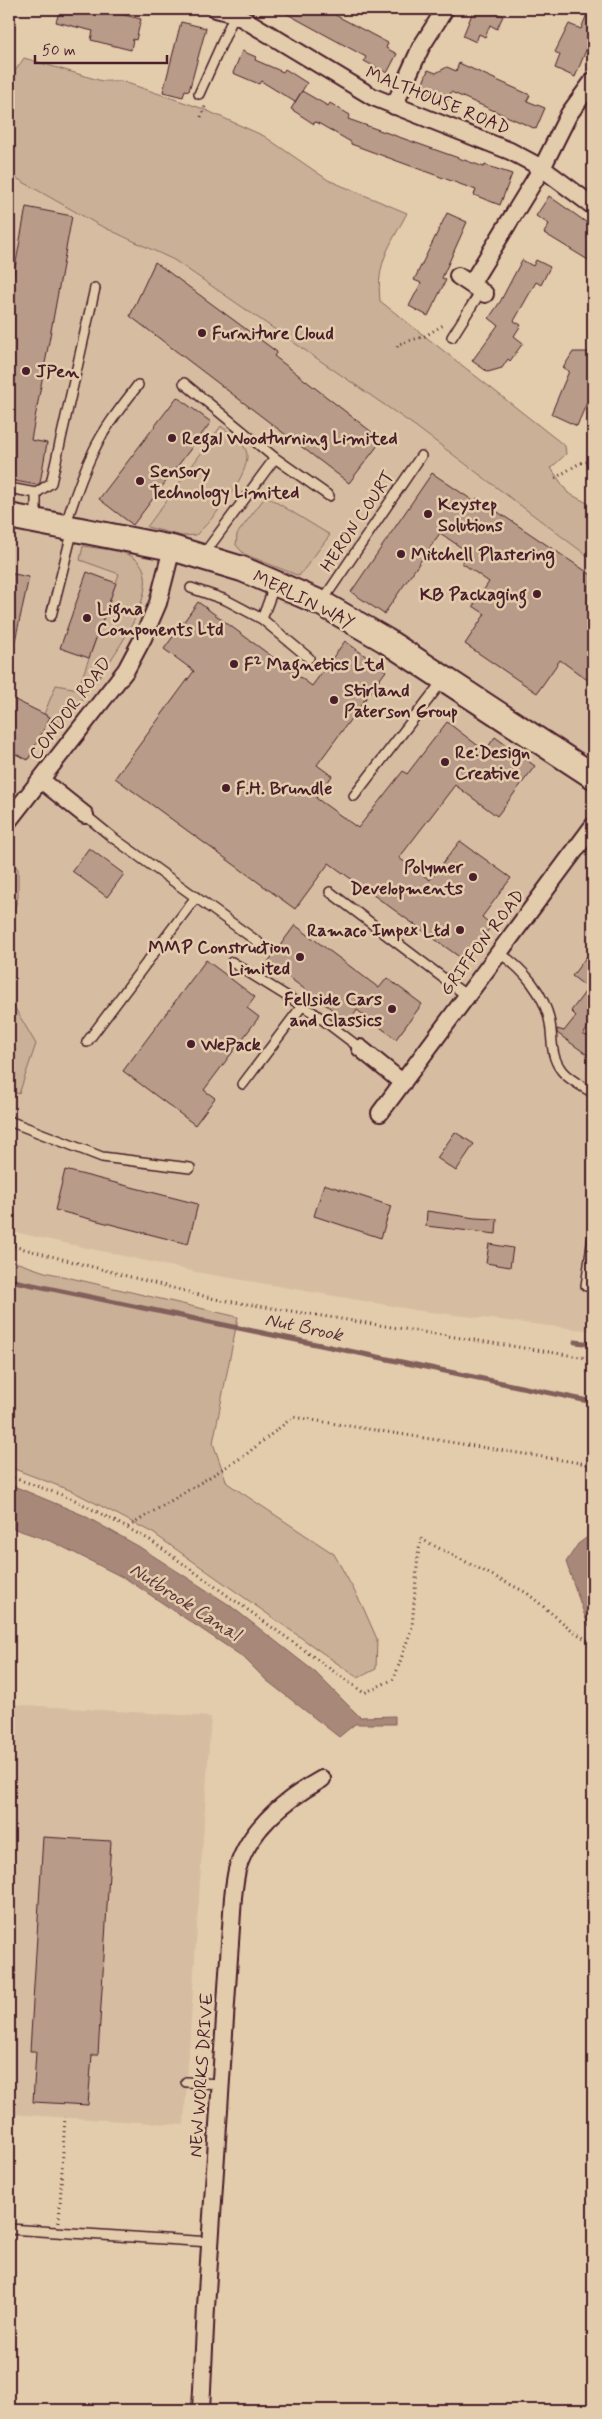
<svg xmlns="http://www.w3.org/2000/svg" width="602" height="2419" font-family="Mynerve,sans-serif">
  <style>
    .built { fill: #d6bda1 }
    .green { fill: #cab097; stroke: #8a6861 }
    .water { fill: #a78879; stroke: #825e5a }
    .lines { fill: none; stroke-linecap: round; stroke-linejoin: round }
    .stream { stroke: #825e5a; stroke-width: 5 }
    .building { fill: #b89b88; stroke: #4a1f2b }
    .lane-casing { stroke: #4a1f2b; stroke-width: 12 }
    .street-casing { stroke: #4a1f2b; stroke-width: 20 }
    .secondary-casing { stroke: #4a1f2b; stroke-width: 28 }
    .path { stroke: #4a1f2b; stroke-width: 3; stroke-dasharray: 1 4; stroke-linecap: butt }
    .lane { stroke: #e3ccac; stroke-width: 9 }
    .street { stroke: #e3ccac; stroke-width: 16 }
    .secondary { stroke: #e3ccac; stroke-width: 24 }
    .poi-dot { fill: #4a1f2b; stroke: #e3ccac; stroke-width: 2 }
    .labels { text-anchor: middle; stroke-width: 5; stroke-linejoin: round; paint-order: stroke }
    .street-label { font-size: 18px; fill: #4a1f2b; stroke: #e3ccac }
    .poi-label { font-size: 18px; font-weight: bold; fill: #4a1f2b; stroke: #e3ccac; text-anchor: start }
    .water-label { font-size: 19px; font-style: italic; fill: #5d343b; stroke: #e3ccac }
  </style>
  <rect width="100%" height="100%" fill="#e3ccac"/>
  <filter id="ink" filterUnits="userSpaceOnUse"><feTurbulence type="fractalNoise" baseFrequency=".02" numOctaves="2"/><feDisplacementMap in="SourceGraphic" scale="10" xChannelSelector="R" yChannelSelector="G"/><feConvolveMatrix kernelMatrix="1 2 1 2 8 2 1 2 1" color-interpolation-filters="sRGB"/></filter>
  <g filter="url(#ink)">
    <!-- built -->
    <path class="built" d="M9 174 97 224 174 260 415 426 593 560V1331L421 1311 201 1273 9 1231Z
      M9 1704 211 1717 184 2125 9 2114Z"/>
    <!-- green -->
    <path class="green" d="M24 58 102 81H121L201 108 264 136 328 180 407 213C390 246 376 262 380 301L565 446 566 454 551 468 568 493 593 506V560L415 426 174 260 97 224 9 174V80Z
      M221 426C230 433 245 442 247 454 249 477 212 520 196 535L182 536 147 527Z
      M266 496 330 535 299 576 244 554 236 545 237 534Z
      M83 546C98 549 125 549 137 560 173 592 83 698 62 724L44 714 56 685 78 689 119 574 80 560Z
      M9 858 18 869V897L9 930Z
      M9 998 36 1044 19 1094 9 1091Z
      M9 1260 45 1272 238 1317 213 1443 227 1483 334 1554 362 1605 377 1639 376 1669 358 1678 153 1533 72 1491 9 1467Z"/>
    <!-- water -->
    <path class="water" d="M9 1484 83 1515 138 1546 228 1604 315 1672 360 1717 395 1716V1724H355L339 1737 266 1680 243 1657 128 1580 53 1542 9 1527Z
      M593 1533V1628L588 1625 566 1562 578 1544Z"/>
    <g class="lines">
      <!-- stream -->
      <path class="stream" d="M9 1280 593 1402
        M575 1342 593 1344"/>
    </g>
    <!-- building -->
    <path class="building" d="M60 9H100L141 19 136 40 133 39 131 50 91 40 93 31 56 22Z
      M278 9H324L388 43 386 48 397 54 387 73 364 61 366 57Z
      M474 9H497L496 13 503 16 497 29 490 25 485 37 479 34 476 42 463 36Z
      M589 9H593V42L590 50 587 48 575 77 555 68 560 55 555 52 569 24 581 29Z
      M181 22 206 28 189 91 185 90 183 97 163 92Z
      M242 51 256 57 255 60 283 72 285 69 307 83 295 102 261 81 259 84 233 73Z
      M459 63 530 95 527 101 545 108 536 129 451 92 447 102 420 91 428 70 436 73 447 67 456 71Z
      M302 91 328 106 330 103 350 115 348 119 484 167 485 165 512 174 500 205 474 195 476 190 351 144V142L318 123 315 122 314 124 291 109Z
      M549 196 593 227V263L544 233 549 224 536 216Z
      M26 207 72 216 31 440 47 443 40 483 37 485 9 480V301Z
      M447 213 467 222 442 278 446 280 428 316 409 306 421 283 414 280Z
      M522 260 533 266 536 260 550 267 541 285 536 282 514 321 521 325 514 336 523 343 510 361 508 359 502 368 488 372 472 361 498 325 489 318 500 302Z
      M155 262 277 352 274 356 382 440 349 483 130 316Z
      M573 352H593V388L577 426 551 414 569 371 563 368Z
      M177 397 211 422 133 525 99 499Z
      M432 473 475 502 477 498 593 576V684L560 660 537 693 465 644 485 614 473 606 489 582 462 563 469 553 440 533 384 614 351 592Z
      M87 572 116 583 89 658 60 648Z
      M9 573 29 577 15 641H9Z
      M198 602 312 686 345 641 386 671 317 765 332 776 316 798 358 828 403 771 407 774 447 722 485 751 495 737 535 766 497 816 455 785 399 858 430 880 460 841 511 878 482 917 492 925 465 961 329 863 295 909 115 778 194 671 164 649Z
      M9 697 50 717 28 760 9 751Z
      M89 848 124 874 107 897 72 871Z
      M295 925 379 988 387 978 422 1004 396 1039 357 1010 349 1022 268 962Z
      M593 948V1020L583 1035 593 1037V1059L557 1033V1029L564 1031 576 1016 571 1011 588 988 572 976Z
      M206 960 255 997 247 1008 259 1017 204 1090 215 1098 195 1125 123 1071Z
      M455 1132 474 1144 456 1171 437 1158Z
      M65 1170 198 1204 188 1244 55 1210Z
      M324 1184 391 1206 381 1238 314 1216Z
      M427 1211 475 1218 497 1219 496 1234 426 1226Z
      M489 1244 513 1248 510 1267 486 1263Z
      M43 1837 111 1841 98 2055H92L88 2105 33 2102 36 2051H30Z"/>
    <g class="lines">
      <!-- lane casing -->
      <g class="lane-casing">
        <path id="lane" d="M199 94 235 14
          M452 337 481 291
          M184 383 275 458 329 496
          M9 488 36 493V521
          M36 493 51 483 95 288
          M65 527C73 501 82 475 94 450 105 427 122 406 138 385
          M203 555 275 458
          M191 588 226 600 262 619 309 658
          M321 603 421 456
          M51 616 73 529
          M262 619 275 584
          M354 796 444 679
          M85 815 112 837 258 942
          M330 892 467 996
          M499 953C523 968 545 994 550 1023 553 1041 550 1056 562 1071 569 1080 584 1087 593 1093
          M232 962 314 1013 360 1048
          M87 1042 196 897
          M243 1084 302 1006
          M9 1121 102 1157 190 1168
          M586 1286 593 1237
          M186 2082 220 2084
          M9 2229 210 2242"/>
      </g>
      <!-- street casing -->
      <g class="street-casing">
        <path id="street" d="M216 9 235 14 247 21 373 97 510 151 542 168 593 206
          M394 106 421 47 445 9
          M458 276 485 294
          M471 284 542 168 569 114 593 81
          M41 780 85 815
          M9 820 126 670 143 638 158 603 172 548
          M360 1048 403 1083
          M380 1113 593 826
          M201 2410 206 2307 233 1897C234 1888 235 1879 237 1870 249 1829 286 1799 322 1779"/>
      </g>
      <!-- secondary casing -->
      <g class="secondary-casing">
        <path id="secondary" d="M9 516 172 548 242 569 321 603 385 640 593 776"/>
      </g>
      <!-- path -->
      <path class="path" d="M201 117 206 104
        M397 347 399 344 425 336 445 324
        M555 478 580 463 593 461
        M9 1245 215 1299 593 1359
        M9 1476 73 1499 150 1540 364 1693 394 1679 412 1627 418 1555 421 1539 527 1593 573 1631 593 1644
        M128 1527 244 1456 293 1417 593 1465
        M59 2222 65 2117"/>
      <!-- lane -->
      <use href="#lane" class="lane"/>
      <!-- street -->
      <use href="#street" class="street"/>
      <!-- secondary -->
      <use href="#secondary" class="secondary"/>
    </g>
  </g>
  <!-- markers -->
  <g class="poi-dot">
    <circle cx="202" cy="333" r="5"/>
    <circle cx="26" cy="371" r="5"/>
    <circle cx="172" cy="438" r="5"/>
    <circle cx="140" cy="481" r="5"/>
    <circle cx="428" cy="514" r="5"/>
    <circle cx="401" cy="554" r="5"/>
    <circle cx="537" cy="594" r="5"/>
    <circle cx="87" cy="618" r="5"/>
    <circle cx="234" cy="664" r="5"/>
    <circle cx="334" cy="700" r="5"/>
    <circle cx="445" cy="762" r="5"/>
    <circle cx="226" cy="788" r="5"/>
    <circle cx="473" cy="877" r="5"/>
    <circle cx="460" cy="930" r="5"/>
    <circle cx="300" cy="957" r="5"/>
    <circle cx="392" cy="1009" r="5"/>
    <circle cx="191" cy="1044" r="5"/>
  </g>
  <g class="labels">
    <!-- street labels -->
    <g class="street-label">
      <text transform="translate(438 100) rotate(22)" y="6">MALTHOUSE ROAD</text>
      <text transform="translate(357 521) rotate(-56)" y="6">HERON COURT</text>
      <text transform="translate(304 599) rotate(26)" y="6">MERLIN WAY</text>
      <text transform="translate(70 708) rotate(-53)" y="6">CONDOR ROAD</text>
      <text transform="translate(482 942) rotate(-53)" y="6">GRIFFON ROAD</text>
      <text transform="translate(201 2075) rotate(-86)" y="6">NEW WORKS DRIVE</text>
    </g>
    <!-- poi labels -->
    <g class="poi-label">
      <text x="212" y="339">Furniture Cloud</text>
      <text x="36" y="377">JPen</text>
      <text x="182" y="444">Regal Woodturning Limited</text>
      <text x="150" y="477">Sensory<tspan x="150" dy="21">Technology Limited</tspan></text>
      <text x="438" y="510">Keystep<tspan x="438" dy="21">Solutions</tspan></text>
      <text x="411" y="560">Mitchell Plastering</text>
      <text x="527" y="600" text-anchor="end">KB Packaging</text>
      <text x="97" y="614">Ligna<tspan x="97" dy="21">Components Ltd</tspan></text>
      <text x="244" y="670">F² Magnetics Ltd</text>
      <text x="344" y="696">Stirland<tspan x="344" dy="21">Paterson Group</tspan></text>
      <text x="455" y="758">Re:Design<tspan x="455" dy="21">Creative</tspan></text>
      <text x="236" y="794">F.H. Brundle</text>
      <text x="463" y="873" text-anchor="end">Polymer<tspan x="463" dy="21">Developments</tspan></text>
      <text x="450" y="936" text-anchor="end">Ramaco Impex Ltd</text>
      <text x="290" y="953" text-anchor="end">MMP Construction<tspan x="290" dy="21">Limited</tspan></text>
      <text x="382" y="1005" text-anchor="end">Fellside Cars<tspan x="382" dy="21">and Classics</tspan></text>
      <text x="201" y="1050">WePack</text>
    </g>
    <!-- water labels -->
    <g class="water-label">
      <text transform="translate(304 1326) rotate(12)" y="7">Nut Brook</text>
      <text transform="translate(186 1601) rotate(33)" y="7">Nutbrook Canal</text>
    </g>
  </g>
  <!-- margin -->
  <rect width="602" height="2419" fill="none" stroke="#e3ccac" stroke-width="30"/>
  <rect x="15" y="15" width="572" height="2389" fill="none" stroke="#4a1f2b" stroke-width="2" filter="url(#ink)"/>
  <!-- scale -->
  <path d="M35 55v8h132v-8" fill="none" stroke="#4a1f2b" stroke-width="2.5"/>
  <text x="42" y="55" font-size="15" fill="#4a1f2b" stroke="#e3ccac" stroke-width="4" paint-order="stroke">50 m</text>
</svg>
